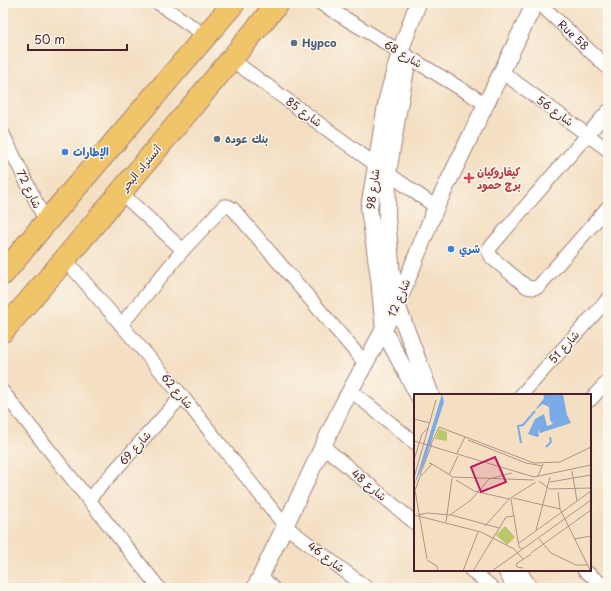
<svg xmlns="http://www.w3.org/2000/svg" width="611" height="591" font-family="'Playpen Sans','Playpen Sans Arabic',sans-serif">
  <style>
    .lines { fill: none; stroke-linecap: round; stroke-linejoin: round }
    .minor-casing { stroke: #9f7f77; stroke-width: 15 }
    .tertiary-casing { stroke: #9f7f77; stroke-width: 18 }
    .motorway-casing { stroke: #9f7f77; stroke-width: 24 }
    .minor { stroke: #fff; stroke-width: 13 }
    .tertiary { stroke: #fff; stroke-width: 16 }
    .motorway { stroke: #f0c469; stroke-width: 22 }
    .service-dot { fill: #5c6f8a; stroke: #fbf7ec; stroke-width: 1.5 }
    .shop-dot { fill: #3f7fe0; stroke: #fbf7ec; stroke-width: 1.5 }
    .health-dot { fill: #e0444e; stroke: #fbf7ec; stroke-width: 1.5 }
    .labels { text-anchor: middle; stroke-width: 3; stroke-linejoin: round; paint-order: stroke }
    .street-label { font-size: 11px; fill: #4a1f2b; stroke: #fbf7ec }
    .service-label { font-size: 11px; font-weight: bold; fill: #4e5e75; stroke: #fbf7ec; text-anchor: start }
    .shop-label { font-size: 11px; font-weight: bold; fill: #366cbe; stroke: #fbf7ec; text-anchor: start }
    .health-label { font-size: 11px; font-weight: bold; fill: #be3a42; stroke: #fbf7ec; text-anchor: start }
    .inset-river { fill: none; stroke: #7aabe6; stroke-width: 2 }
    .inset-road { fill: none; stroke: #b09286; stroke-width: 1 }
    .view { fill: #c2185b; fill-opacity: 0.15; stroke: #c2185b; stroke-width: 2 }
    .inset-edge { fill: none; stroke: #4a1f2b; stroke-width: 2 }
  </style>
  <rect width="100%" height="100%" fill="#fbf7ec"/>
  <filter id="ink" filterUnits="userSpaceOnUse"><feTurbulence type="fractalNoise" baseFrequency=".025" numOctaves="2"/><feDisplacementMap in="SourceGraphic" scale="8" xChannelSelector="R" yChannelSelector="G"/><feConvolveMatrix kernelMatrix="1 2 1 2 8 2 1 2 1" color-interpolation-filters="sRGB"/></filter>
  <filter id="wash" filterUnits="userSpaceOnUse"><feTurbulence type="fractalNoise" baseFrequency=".012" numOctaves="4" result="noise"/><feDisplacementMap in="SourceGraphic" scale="16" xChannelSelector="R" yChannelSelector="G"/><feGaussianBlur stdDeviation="0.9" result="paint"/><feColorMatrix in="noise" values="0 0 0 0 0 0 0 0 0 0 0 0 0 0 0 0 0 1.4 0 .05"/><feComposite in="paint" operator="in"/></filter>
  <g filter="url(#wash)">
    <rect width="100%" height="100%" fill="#f4dfc3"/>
  </g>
  <g filter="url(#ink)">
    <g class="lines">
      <!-- minor casing -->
      <g class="minor-casing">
        <g id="minor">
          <path d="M158 3 206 36"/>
          <path d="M320 3 486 104"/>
          <path id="s1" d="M539 3 608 68"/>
          <path d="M232 60 376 165 436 207"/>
          <path d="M502 72 608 150"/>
          <path d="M608 111 488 250 492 258 527 287 533 288 538 287 608 207"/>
          <path d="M3 134 46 222"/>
          <path d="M121 193 183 250"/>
          <path d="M65 259 182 396 285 526 367 588"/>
          <path d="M121 325 183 250 224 206H228L233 209 365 363"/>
          <path d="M350 390 415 443"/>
          <path d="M3 392 159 588"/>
          <path d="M521 395 608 299"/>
          <path d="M590 400 608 381"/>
          <path d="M323 446 415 523"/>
          <path d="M88 500 182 396"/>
          <path d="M471 570 493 588"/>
          <path d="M584 570 607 588"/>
          <path d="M261 576 273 588"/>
        </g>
      </g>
      <!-- tertiary casing -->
      <g class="tertiary-casing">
        <path id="tertiary" d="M408 59 398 112 388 173 387 218 392 275 397 305 431 395
          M418 395 384 331 379 278 369 208 387 99 400 52 418 3
          M506 570 516 588
          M518 570 529 588
          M255 588 285 526 342 406 397 305 436 207 535 3"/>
      </g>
      <!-- motorway casing -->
      <g class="motorway-casing">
        <path id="motorway" d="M3 274 46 222 234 3
          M3 331 65 259 278 3"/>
      </g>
      <!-- minor -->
      <use href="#minor" class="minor"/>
      <!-- tertiary -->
      <use href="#tertiary" class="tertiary"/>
      <!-- motorway -->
      <use href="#motorway" class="motorway"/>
    </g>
  </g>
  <!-- markers -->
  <g class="service-dot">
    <circle cx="294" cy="43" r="4"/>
    <circle cx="217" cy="139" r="4"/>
  </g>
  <g class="shop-dot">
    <circle cx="65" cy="152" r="4"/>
    <circle cx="451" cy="249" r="4"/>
  </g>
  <path class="health-dot" d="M467 172h4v4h4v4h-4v4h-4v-4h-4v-4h4z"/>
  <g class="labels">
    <!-- street labels -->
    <g class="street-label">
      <text dy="4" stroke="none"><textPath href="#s1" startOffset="47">Rue 58</textPath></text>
      <text transform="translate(403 54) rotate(31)" y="4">شارع 68</text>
      <text transform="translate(555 111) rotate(36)" y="4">شارع 56</text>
      <text transform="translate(304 112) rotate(36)" y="4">شارع 85</text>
      <text transform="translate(141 168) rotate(-50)" y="4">أتستراد البحر</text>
      <text transform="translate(29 189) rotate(64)" y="4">شارع 72</text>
      <text transform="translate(373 189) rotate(-83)" y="4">شارع 98</text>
      <text transform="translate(399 298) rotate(-67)" y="4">شارع 12</text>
      <text transform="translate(564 347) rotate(-48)" y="4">شارع 51</text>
      <text transform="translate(177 391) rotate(50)" y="4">شارع 62</text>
      <text transform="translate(135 448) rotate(-48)" y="4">شارع 69</text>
      <text transform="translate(369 485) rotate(40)" y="4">شارع 48</text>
      <text transform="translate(326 557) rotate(37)" y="4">شارع 46</text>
    </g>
    <!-- service labels -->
    <g class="service-label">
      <text x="302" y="47">Hypco</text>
      <text x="225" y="143">بنك عوده</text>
    </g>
    <!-- shop labels -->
    <g class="shop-label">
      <text x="73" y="156">الإطارات</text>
      <text x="459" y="253">شري</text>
    </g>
    <!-- health labels -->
    <g class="health-label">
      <text x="477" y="176">كيفاروكيان<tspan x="477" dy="13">برج حمود</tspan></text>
    </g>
  </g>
  <!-- overview -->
  <g transform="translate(414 394)">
    <rect width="177" height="177" fill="#f4dfc3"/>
    <path d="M25 35 33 38V47L21 45ZM91 132 101 143 93 151 82 141Z" fill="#bac86a"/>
    <path d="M28 0 30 8 11 67 0 92ZM129 0H149L153 21 157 29 126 39 124 35 125 42 123 43 114 40 121 25 130 20 133 32 139 30 136 26 135 13 129 10 121 16 130 4Z" fill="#7aabe6"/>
    <path class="inset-river" d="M107 49 104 32 109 31 121 17M132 53 137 48 136 43"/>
    <path class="inset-road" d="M0 25 16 29M54 46 112 69 129 72M0 47 120 83 177 71M14 51 17 50 25 33 120 69 146 68 177 53M43 59 51 43M0 66 8 40 15 33M18 70 39 83 120 86M158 77 163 107M6 81 18 50M35 81 44 62M124 82 129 70M0 84 22 6M42 86 60 97 95 105M125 87 136 95 177 94M136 88 177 81M144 98 146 115 176 176M99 104 146 115M97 105 105 153 108 155M0 121 67 138 100 155 109 165M4 121 13 119 36 121 57 106 75 85 98 79M37 121 85 134M32 128 38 84M71 132 95 105 122 88M122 136 136 83M125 145 137 159 162 171H173M160 145 177 142M105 149 177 97M117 159 177 116M13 165 1 96 6 83 18 70 15 69M13 166 23 172 24 177M109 174 103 173 102 170 117 160M49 177 64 138M59 177 92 123 100 122M78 177 177 106"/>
    <path class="view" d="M81 63 92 88 67 98 57 73Z"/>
    <rect width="177" height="177" class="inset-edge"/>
  </g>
  <!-- margin -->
  <rect width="611" height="591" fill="none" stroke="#fbf7ec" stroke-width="16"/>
  <!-- scale -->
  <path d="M28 44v6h99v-6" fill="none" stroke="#4a1f2b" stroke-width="2"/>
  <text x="34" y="44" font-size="12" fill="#4a1f2b" stroke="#fbf7ec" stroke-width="3" paint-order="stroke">50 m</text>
</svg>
